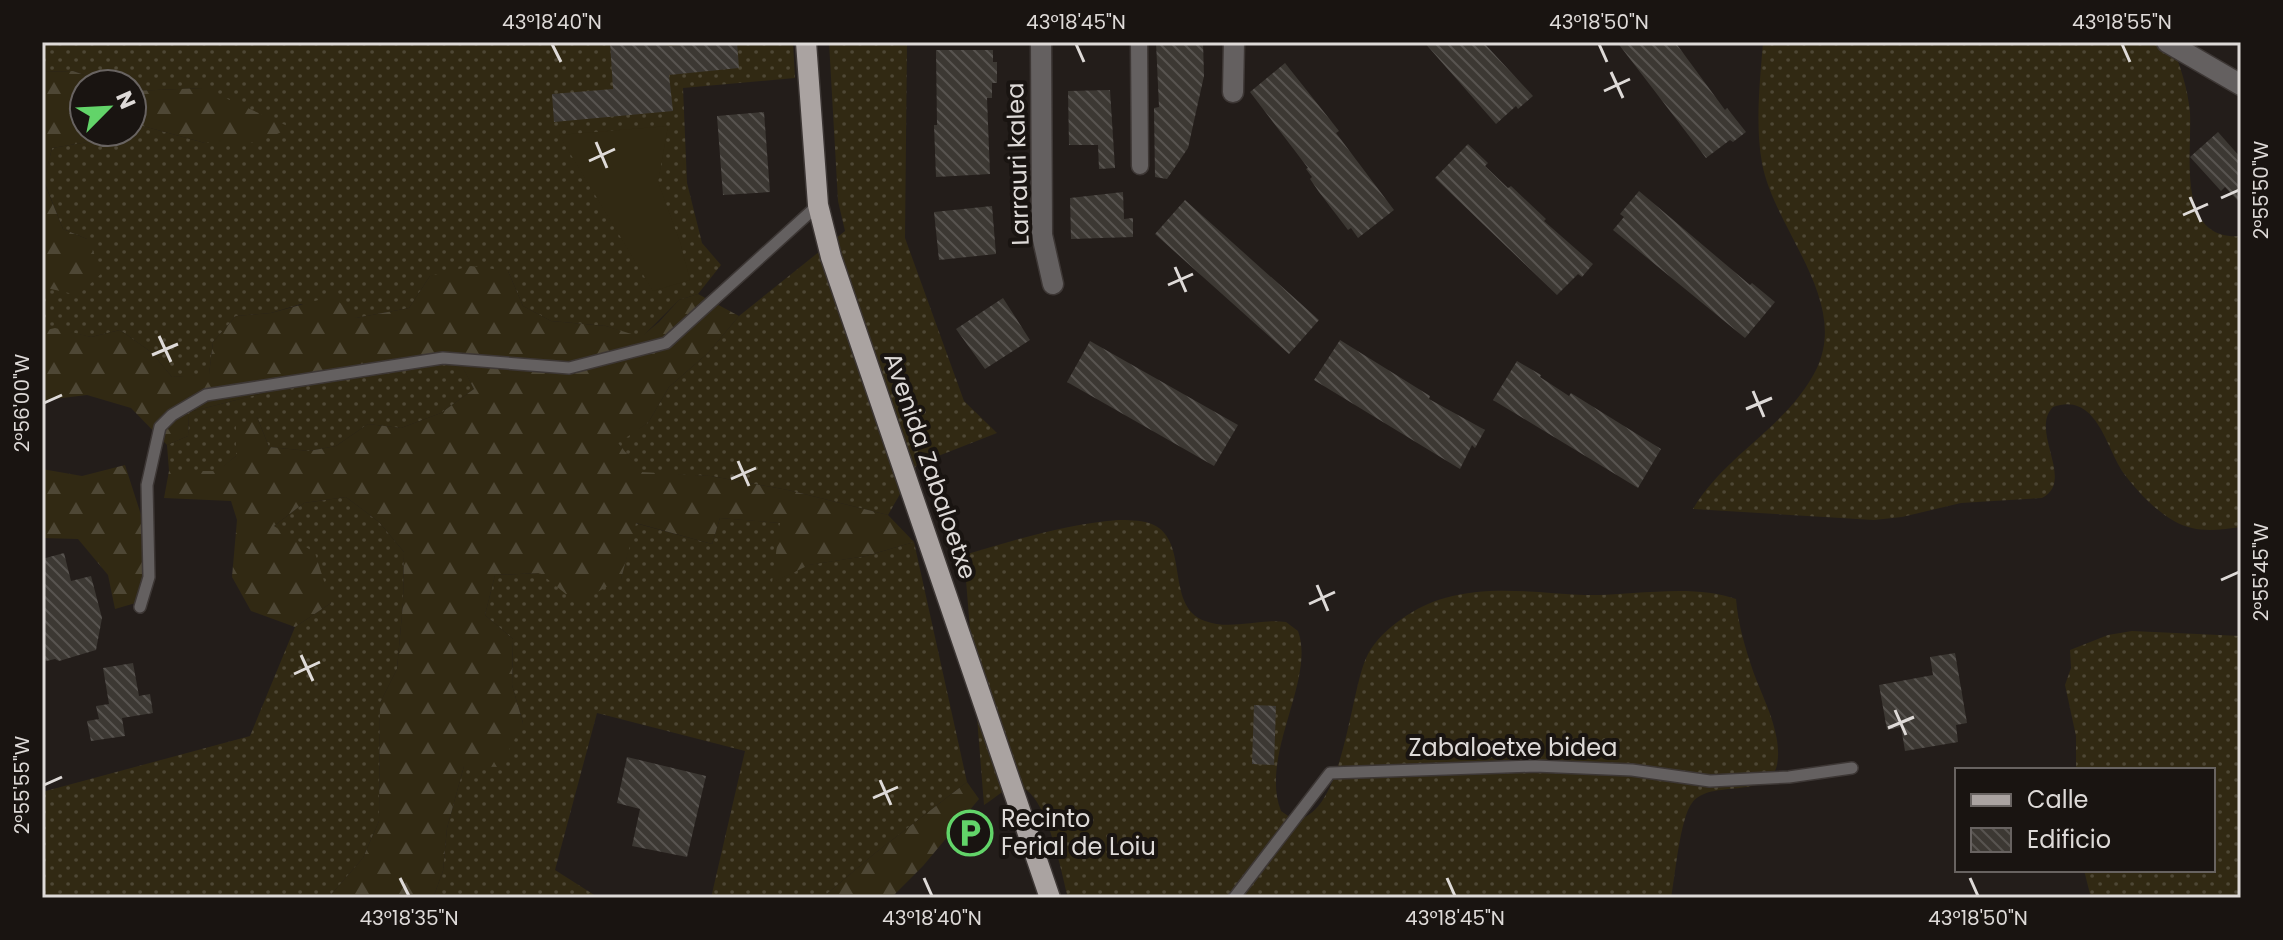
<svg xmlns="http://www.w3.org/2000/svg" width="2283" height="940" font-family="Poppins,sans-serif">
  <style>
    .grass { fill: url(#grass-dots) }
    .forest { fill: url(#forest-firs) }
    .garden { fill: #312913 }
    .building { fill: url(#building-back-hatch) }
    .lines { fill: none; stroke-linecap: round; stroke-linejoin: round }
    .service-casing { stroke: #3d3735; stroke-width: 14 }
    .pedestrian-casing { stroke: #3d3735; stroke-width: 19 }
    .minor-casing { stroke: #3d3735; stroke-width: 23 }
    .primary-casing { stroke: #3d3735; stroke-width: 23 }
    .service { stroke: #646060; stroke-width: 11 }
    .pedestrian { stroke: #646060; stroke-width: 16 }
    .minor { stroke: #646060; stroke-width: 20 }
    .primary { stroke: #aaa3a1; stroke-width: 20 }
    .ticks { fill: none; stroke: #dedad8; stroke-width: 3 }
    .labels { text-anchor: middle; stroke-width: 8; stroke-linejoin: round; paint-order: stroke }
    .street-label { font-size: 24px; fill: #dedad8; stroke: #191411 }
    .poi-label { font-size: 24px; fill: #dedad8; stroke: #191411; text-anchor: start }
    .neatline { fill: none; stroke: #dedad8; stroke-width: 3 }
    .ticks-label { font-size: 20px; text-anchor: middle; fill: #dedad8 }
  </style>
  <defs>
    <pattern id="grass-dots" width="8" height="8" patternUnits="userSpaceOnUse" patternTransform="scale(2)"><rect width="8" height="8" fill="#312913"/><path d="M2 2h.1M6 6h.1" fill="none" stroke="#4e4735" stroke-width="1.8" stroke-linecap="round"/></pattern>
    <pattern id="forest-firs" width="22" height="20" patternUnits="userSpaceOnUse" patternTransform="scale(2)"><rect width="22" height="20" fill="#312913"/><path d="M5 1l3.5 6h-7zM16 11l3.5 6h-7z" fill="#4e4735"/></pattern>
    <pattern id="building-back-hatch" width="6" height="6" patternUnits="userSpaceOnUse" patternTransform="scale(2)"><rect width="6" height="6" fill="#3c3833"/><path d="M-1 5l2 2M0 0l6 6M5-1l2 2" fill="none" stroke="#585450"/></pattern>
  </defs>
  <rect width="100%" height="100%" fill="#231d1a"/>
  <!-- grass -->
  <path class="grass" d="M42 42H793L795 78 683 88 687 183 702 243 721 265 698 294 679 300 641 338 606 326 551 321 523 306 508 271 430 276 409 308 356 318 301 304 271 313 236 316 213 342 209 375 172 377 151 352 120 330 91 337 55 329 42 331V287L87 239 63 229 44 181 52 148 88 142 108 132H132V123L205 143 203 88 132 91V84H110L73 71 42 72Z
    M829 42H907L905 238 964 401 997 433 933 458 919 461 888 515 788 490 711 476 642 473 617 442 648 423 669 387 708 353 739 316 845 231 838 201Z
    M1763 42H2171C2180 66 2188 88 2190 113 2192 156 2176 241 2241 236V527C2225 529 2208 532 2192 528 2167 523 2140 495 2125 475 2106 450 2098 391 2053 407 2029 431 2076 481 2042 498L1961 503 1902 517 1874 520 1693 509C1725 454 1789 426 1817 368 1849 299 1774 229 1762 163 1755 125 1760 81 1763 42Z
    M455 352 474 389 441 413 401 428 368 424 336 446 309 451 269 447 257 417 236 456 217 472 169 471 167 445 188 436 189 412 389 361Z
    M346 497 379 522 404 552 403 603 397 669 380 703 379 821 363 858 328 898H42V792L250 736 295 627 331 603 274 526 304 503Z
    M720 518 781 523 773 582 808 565 866 556 914 542 967 782 874 854 822 898H711L745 751 597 713 555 870 599 898H433L443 871 447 828 464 766 523 723 512 685 513 639 485 615 495 575 540 573 621 579 635 523 712 544Z
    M1118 520C1128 520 1139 520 1149 523 1192 537 1163 606 1205 621 1231 631 1260 618 1286 622L1298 631C1316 679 1259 756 1281 811L1294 820C1345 816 1349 690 1368 654 1382 628 1418 605 1445 598 1492 585 1537 593 1584 595 1631 596 1692 583 1736 599 1738 624 1745 647 1753 671 1763 699 1783 734 1777 765 1769 801 1710 778 1692 803 1680 818 1675 877 1671 898H1068C1062 875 1046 787 1017 787 1005 787 994 799 984 805L964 555C1015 540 1065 524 1118 520Z
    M2132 631 2241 636V898H2091L2084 870H2213V770H2076V736L2065 685 2071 668 2070 650 2108 635Z"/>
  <!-- forest -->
  <path class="forest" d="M73 71 110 84H84V132H108L88 142 52 148 44 182 63 229 87 239 103 272 78 295 42 287V72Z
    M203 88 292 128 254 143H205L132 123V91Z
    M471 266 508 271 523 306 551 321 606 326 641 337 659 322 679 300 698 294 739 316 708 353 669 387 648 423 618 443 642 472 711 476 788 490 888 515 914 542 866 556 809 565 772 583 780 523 720 518 712 544 636 523 621 579 577 603 540 573 495 575 485 615 513 639 512 685 523 723 500 767 464 766 447 828 443 871 433 898H328L363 858 379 821 380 703 397 669 403 603 404 552 379 522 346 497 304 503 274 526 315 553 331 603 295 627 251 611 232 577 237 520 231 501 164 498 169 471H217L236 456V426L257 417 269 447 309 451 336 446 368 424 401 428 441 413 474 389 455 353 389 361 189 412 188 436 167 445 131 408 87 395 46 400 42 404V331L55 328 91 337 120 330 151 352 172 377 209 374 213 342 236 316 271 313 333 296 356 318 409 308 430 276Z
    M125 465 153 552 146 600 115 609 108 575 78 539 42 538V469L82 476Z
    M967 782 979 799 923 866 891 898H822L874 854Z"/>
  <!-- garden -->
  <path class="garden" d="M668 126 658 182 680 242 690 280 653 291 559 135Z"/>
  <!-- building -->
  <path class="building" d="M610 42H666L667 46 737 42 739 68 669 75 673 111 554 122 552 94 613 89Z
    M1156 42H1203L1204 76 1188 148 1167 179 1155 177 1154 108 1159 107Z
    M1424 42H1483L1533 96 1518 109 1516 106 1496 124Z
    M1617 42H1675L1725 110 1727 108 1746 132 1733 142 1730 140 1706 158Z
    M936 50H993V62H997V83H992V98H987L990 174 936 177 934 125H937Z
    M1285 63 1339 131 1336 133 1394 210 1358 238 1351 228 1348 230 1319 192 1310 179 1312 177 1306 169 1308 168 1250 92Z
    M1110 90 1115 168 1099 169 1098 145H1069L1068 91Z
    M764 112 770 192 723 195 717 116Z
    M2218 132 2241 158V204L2225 187 2221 191 2190 157Z
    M1468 144 1488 163 1485 166 1508 188 1511 186 1546 219 1544 221 1593 264 1582 277 1578 274 1557 295 1435 178Z
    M1639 191 1750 285 1752 283 1775 302 1745 338 1613 230 1624 217 1620 214Z
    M1123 192 1124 219 1133 218V237L1071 239 1070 198Z
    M1185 200 1319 320 1289 354 1155 234Z
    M992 206 996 254 939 260 934 212Z
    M1003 298 1030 340 985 369 956 329Z
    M1340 340 1430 396 1429 399 1485 430 1475 448 1472 445 1460 469 1314 380Z
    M1090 341 1238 425 1214 466 1067 382Z
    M1517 361 1541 375 1540 377 1569 396 1571 393 1661 449 1638 488 1493 400Z
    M64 553 71 581 91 576 102 618 96 650 59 661 55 659 42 662V559Z
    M1955 653 1967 723 1956 725 1958 742 1905 751 1901 727 1887 730 1879 685 1933 675 1930 657Z
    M133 663 139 696 150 694 153 713 122 718 125 736 91 741 87 721 99 719 96 706 109 704 103 668Z
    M1254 705 1276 706 1274 765 1252 764Z
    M627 757 706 776 687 857 632 846 640 809 617 803Z"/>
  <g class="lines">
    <!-- service casing -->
    <g class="service-casing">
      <path id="service" d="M140 607 149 577 147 485 160 427 172 415 206 395 443 358 569 368 666 343 818 205
        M1234 898 1330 773 1535 766 1632 770 1710 781 1789 777 1852 768"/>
    </g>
    <!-- pedestrian casing -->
    <g class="pedestrian-casing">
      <path id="pedestrian" d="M1139 42 1140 166"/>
    </g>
    <!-- minor casing -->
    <g class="minor-casing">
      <path id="minor" d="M1041 42 1042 235 1053 284
        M2167 42 2241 85
        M1233 92 1234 42"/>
    </g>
    <!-- primary casing -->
    <g class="primary-casing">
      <path id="primary" d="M806 42 818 205 831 257 1050 898"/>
    </g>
    <!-- service -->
    <use href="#service" class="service"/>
    <!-- pedestrian -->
    <use href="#pedestrian" class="pedestrian"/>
    <!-- minor -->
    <use href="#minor" class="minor"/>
    <!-- primary -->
    <use href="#primary" class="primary"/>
  </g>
  <!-- ticks -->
  <path class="ticks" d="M552 44 561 62M1076 44 1084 62M1599 44 1607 62M2122 44 2130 62M1611 72 1623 98M1604 91 1630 79M596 142 607 168M589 161 615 149M2190 197 2201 222M2221 198 2239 190M2183 215 2208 204M1175 267 1186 292M1168 285 1193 274M159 336 171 362M152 355 178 344M1753 391 1764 417M44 403 62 395M1746 409 1772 398M738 461 749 486M731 479 756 468M2221 580 2239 572M1317 585 1328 611M1309 604 1335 592M301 655 313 681M294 674 320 662M1895 710 1906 735M1888 728 1914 717M880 780 891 805M44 785 62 777M873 798 898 787M400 878 409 896M924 878 932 896M1447 878 1455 896M1970 878 1978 896"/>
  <!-- icons -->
  <defs>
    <g id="parking-ring" transform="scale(2.3)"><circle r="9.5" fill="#191411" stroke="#62d469" stroke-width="1.5"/><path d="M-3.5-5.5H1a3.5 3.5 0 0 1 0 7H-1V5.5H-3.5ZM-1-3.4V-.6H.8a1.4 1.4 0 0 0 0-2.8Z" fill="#62d469"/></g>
  </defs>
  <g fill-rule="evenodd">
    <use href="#parking-ring" x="970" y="833"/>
  </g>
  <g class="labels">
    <!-- street labels -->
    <g class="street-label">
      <text transform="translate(1018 164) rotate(-92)" y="8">Larrauri kalea</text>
      <text transform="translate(930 466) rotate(71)" y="8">Avenida Zabaloetxe</text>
      <text x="1513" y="756">Zabaloetxe bidea</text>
    </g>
    <!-- poi labels -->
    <g class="poi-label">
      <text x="1001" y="827">Recinto<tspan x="1001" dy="28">Ferial de Loiu</tspan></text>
    </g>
  </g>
  <!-- border -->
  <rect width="2283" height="940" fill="none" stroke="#191411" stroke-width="88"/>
  <!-- legend -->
  <rect x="1955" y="768" width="260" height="104" fill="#191411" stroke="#686361" stroke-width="2"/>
  <rect x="1971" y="794" width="40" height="12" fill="#aaa3a1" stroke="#686361" stroke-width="2"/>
  <text x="2027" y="808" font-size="24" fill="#dedad8">Calle</text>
  <rect x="1971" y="828" width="40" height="24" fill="url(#building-back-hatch)" stroke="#686361" stroke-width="2"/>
  <text x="2027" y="848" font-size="24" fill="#dedad8">Edificio</text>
  <!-- north arrow -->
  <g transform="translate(108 108) rotate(66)"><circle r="38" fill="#191411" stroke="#686361" stroke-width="2"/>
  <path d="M0-6L14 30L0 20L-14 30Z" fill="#62d469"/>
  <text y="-12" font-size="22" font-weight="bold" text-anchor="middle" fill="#dedad8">N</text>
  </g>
  <rect x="44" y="44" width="2195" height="852" class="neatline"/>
  <g class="ticks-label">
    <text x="552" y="29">43°18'40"N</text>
    <text x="1076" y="29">43°18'45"N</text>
    <text x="1599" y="29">43°18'50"N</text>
    <text x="2122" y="29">43°18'55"N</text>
    <text transform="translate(2261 190) rotate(-90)" y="7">2°55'50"W</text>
    <text transform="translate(22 403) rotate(-90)" y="7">2°56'00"W</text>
    <text transform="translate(2261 572) rotate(-90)" y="7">2°55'45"W</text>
    <text transform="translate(22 785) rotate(-90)" y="7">2°55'55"W</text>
    <text x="409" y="925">43°18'35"N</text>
    <text x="932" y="925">43°18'40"N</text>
    <text x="1455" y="925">43°18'45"N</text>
    <text x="1978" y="925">43°18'50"N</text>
  </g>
</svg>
